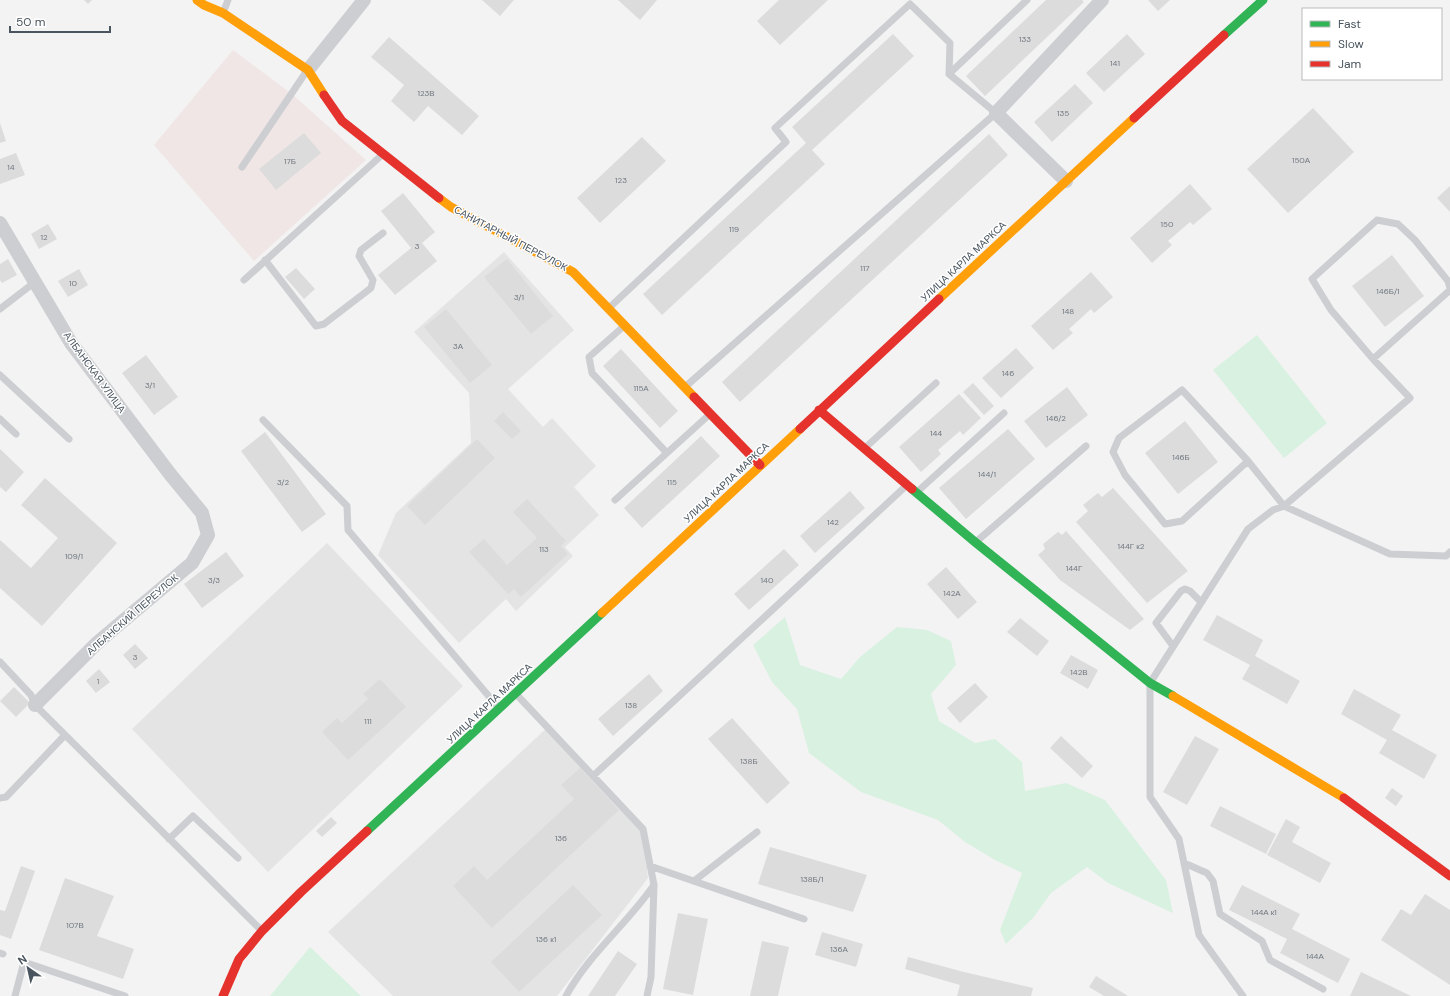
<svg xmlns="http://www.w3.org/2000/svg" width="1450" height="996" font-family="'DM Sans',sans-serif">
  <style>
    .education { fill: #e5e4e5 }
    .medical { fill: #f0e6e5 }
    .green { fill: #d9f1e1 }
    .building { fill: #dcdcdd }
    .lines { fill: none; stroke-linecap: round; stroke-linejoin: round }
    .lane { stroke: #ccced1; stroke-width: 7 }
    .street { stroke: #ccced1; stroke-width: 14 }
    .fast { stroke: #30b455; stroke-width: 9 }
    .slow { stroke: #ff9f0a; stroke-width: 9 }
    .jam { stroke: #e5322d; stroke-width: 9 }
    .labels { text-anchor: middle; stroke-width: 3; stroke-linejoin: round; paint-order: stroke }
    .number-label { font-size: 8px; fill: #6f787f }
    .street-label { font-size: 10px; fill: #4a555f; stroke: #fff }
  </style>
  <rect width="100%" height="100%" fill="#f3f3f3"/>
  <!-- education -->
  <path class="education" d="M504 252 574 330 508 389 543 427 552 418 596 466 574 487 599 515 565 547 573 556 516 611 506 599 459 643 378 555 396 513 471 443 469 393 414 332Z
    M327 543 463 686 268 872 132 729Z
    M550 725 643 829 648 878 557 996H393L328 932Z"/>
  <!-- medical -->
  <path class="medical" d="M233 50 292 94 366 160 254 261 154 145Z"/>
  <!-- green -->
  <path class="green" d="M1257 335 1327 423 1284 458 1213 370Z
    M785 617 800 665 841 679 860 657 897 627 927 630 951 641 956 665 931 694 939 721 975 743 995 739 1022 762 1025 791 1066 783 1105 800 1166 880 1173 913 1108 883 1087 867 1051 893 1033 918 1006 944 1000 930 1022 873 995 860 965 842 938 820 861 792 809 753 797 709 772 682 753 645Z
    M310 947 361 996H270Z"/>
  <!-- building -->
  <path class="building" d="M84 0H92L88 4Z
    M482 0H514L500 16Z
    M618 0H657L640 20Z
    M779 0H828L780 45 757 21Z
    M1046 0H1082L1084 2 985 96 966 76Z
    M1148 0H1170L1158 11Z
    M893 34 914 56 812 150 825 164 662 315 643 294 806 143 792 127Z
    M1127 34 1145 54 1104 92 1086 73Z
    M389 37 479 116 462 135 428 106 414 122 391 101 404 85 371 57Z
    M1075 84 1093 103 1052 142 1034 122Z
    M1313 108 1354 152 1288 213 1247 169Z
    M0 123 6 141 0 143Z
    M304 133 321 153 276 190 259 169Z
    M989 134 1008 155 740 402 722 382Z
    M642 137 666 161 600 223 577 198Z
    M16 153 25 175 0 184V159Z
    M1190 184 1212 209 1193 225 1190 222 1168 241 1172 245 1152 263 1130 238Z
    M1450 186V212L1437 198Z
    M403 193 435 232 422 243 437 261 395 295 378 275 411 248 381 211Z
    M48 224 57 239 39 249 31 234Z
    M1392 255 1424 296 1385 327 1352 286Z
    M8 259 17 275 2 283 0 280V264Z
    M507 259 553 316 531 334 484 277Z
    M296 268 315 289 304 299 285 277Z
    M79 269 88 285 68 297 58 281Z
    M1091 272 1113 297 1094 313 1091 309 1069 329 1073 333 1053 350 1031 326Z
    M446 309 492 365 470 383 424 327Z
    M1016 348 1034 368 1001 398 982 378Z
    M621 349 678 411 660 428 603 366Z
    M146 355 178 397 154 415 122 373Z
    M973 383 994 406 984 415 963 392Z
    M1067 387 1088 415 1046 448 1024 421Z
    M959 394 981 418 963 435 960 431 938 450 941 454 921 472 899 447Z
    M503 412 521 431 512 439 494 421Z
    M1185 421 1218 462 1178 494 1145 453Z
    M1008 429 1035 459 966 519 939 488Z
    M265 432 326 514 302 532 241 451Z
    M701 436 720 456 642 528 624 508Z
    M477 439 495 458 425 525 407 506Z
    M0 449 24 472 6 492 0 487Z
    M45 478 117 543 42 626 0 588V540L31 568 58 538 21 505Z
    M1113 488 1188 571 1147 603 1076 522 1088 511 1083 505 1098 493 1102 497Z
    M850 491 865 508 815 553 800 536Z
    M527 499 566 541 561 546 568 554 521 597 514 589 508 594 469 552 484 539 507 565 537 538 513 512Z
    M1066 531 1144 619 1130 630 1060 580 1038 555 1045 549 1043 544 1058 532 1062 535Z
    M784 549 799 565 749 610 734 594Z
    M226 552 244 576 202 608 184 584Z
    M946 567 977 602 958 619 927 584Z
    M1217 615 1263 640 1255 656 1300 681 1287 704 1242 679 1250 665 1203 640Z
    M1020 618 1049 641 1037 656 1007 632Z
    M135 644 148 658 135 669 123 655Z
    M1071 655 1098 670 1088 689 1060 673Z
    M99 669 110 682 96 693 86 681Z
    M649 674 663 691 613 736 598 719Z
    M380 679 406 707 348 760 322 732 337 718 342 723 368 699 363 694Z
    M975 683 988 697 960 723 947 708Z
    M14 687 30 703 16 717 0 701Z
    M1354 689 1401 715 1392 730 1437 755 1424 779 1379 753 1387 740 1341 714Z
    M732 718 790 783 767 804 708 739Z
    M1061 736 1093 766 1082 778 1050 748Z
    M1195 736 1219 749 1187 805 1163 792Z
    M580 768 619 810 492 928 453 886 474 866 487 880 574 799 561 785Z
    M1392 788 1403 796 1396 806 1385 798Z
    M1220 806 1276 834 1266 854 1210 826Z
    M331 817 337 823 322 837 316 831Z
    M1286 819 1300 827 1292 842 1331 863 1320 883 1267 855Z
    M770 847 867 875 853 912 758 884Z
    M21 866 35 871 11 939 0 935V910L5 911Z
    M65 878 114 896 97 936 134 949 123 979 39 950Z
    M573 885 602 915 519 992 491 962Z
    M1242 885 1300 914 1292 929 1350 959 1338 983 1280 953 1287 939 1229 910Z
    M1425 894 1450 910V985L1381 940 1401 909 1411 915Z
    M678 913 708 919 693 995 663 989Z
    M822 932 863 944 856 967 815 955Z
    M762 941 789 947 778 996H750Z
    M618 951 637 964 615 996H588Z
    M908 957 964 972 1033 988 1031 996H957L960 985 905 969Z
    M1361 972 1411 996H1350Z
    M1096 976 1128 996H1104L1089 987Z"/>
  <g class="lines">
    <!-- lane -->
    <path class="lane" d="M223 13 228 0
      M949 74 1027 0
      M242 167 306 72
      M265 260 316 326 324 324 371 288 373 280 359 256 361 250 383 233
      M244 280 383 154
      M610 307 786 142 775 128 910 4 950 43 949 74 996 113 685 387
      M0 309 35 282
      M624 326 589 357 592 373 667 453
      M1373 359 1450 290
      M0 375 69 439
      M0 419 16 434
      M263 420 347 506 348 530 498 707
      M866 447 936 383
      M1248 461 1182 521 1165 524 1125 475 1113 452 1119 438 1182 390 1248 461 1284 506 1410 398 1373 359 1331 310 1312 279 1377 220 1398 224 1415 240 1448 281 1450 288
      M917 492 1004 413
      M615 500 710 414
      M977 541 1086 446
      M1173 646 1156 623 1181 591 1185 589 1190 591 1201 602
      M0 662 31 695 35 705 260 929
      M517 695 643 829 654 885 651 977 647 996
      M593 776 907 485
      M0 798 6 797 65 735
      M169 839 193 816 238 858
      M1184 863 1207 873 1213 881 1220 914 1262 941 1270 960 1323 989
      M650 866 804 919
      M694 881 757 832
      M0 953 3 954
      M15 996 24 962 125 996
      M566 996C589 954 627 924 654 885
      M1243 996 1199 935 1179 839 1150 797V683L1248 529 1273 510 1284 506 1390 554 1446 556 1450 552"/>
    <!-- street -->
    <path class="street" d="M308 70 364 0
      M1066 181 996 113 1102 0
      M0 223 71 343 170 474 202 513 208 535 192 563 98 642 35 705"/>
    <!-- fast -->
    <path class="fast" d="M1224 35 1263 0
      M912 489 975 542 1150 683 1173 696
      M367 831 602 613"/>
    <!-- slow -->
    <path class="slow" d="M197 0 204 5 223 13 308 70 324 95
      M439 198 451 207 573 272 694 397
      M939 299 1134 118
      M602 613 800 429
      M1173 696 1344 798"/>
    <!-- jam -->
    <path class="jam" d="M324 95 342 121 439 198
      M1134 118 1224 35
      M694 397 760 465
      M819 410 912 489
      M800 429 939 299
      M1344 798 1450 876
      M223 996 239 959 262 931 301 892 367 831"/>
  </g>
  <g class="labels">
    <!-- number labels -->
    <g class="number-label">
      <text x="1025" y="42">133</text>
      <text x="1115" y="66">141</text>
      <text x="426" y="96">123В</text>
      <text x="1063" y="116">135</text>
      <text x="1301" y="163">150А</text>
      <text x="290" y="164">17Б</text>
      <text x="11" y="170">14</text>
      <text x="621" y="183">123</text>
      <text x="1167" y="227">150</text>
      <text x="734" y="232">119</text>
      <text x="44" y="240">12</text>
      <text x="417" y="249">3</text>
      <text x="865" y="271">117</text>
      <text x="73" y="286">10</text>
      <text x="1388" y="294">146Б/1</text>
      <text x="519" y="300">3/1</text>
      <text x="1068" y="314">148</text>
      <text x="458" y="349">3А</text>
      <text x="1008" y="376">146</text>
      <text x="150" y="388">3/1</text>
      <text x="641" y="391">115А</text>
      <text x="1056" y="421">146/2</text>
      <text x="936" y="436">144</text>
      <text x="1181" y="460">146Б</text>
      <text x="987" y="477">144/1</text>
      <text x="283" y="485">3/2</text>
      <text x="672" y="485">115</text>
      <text x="833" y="525">142</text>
      <text x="1131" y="549">144Г к2</text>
      <text x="544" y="552">113</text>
      <text x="74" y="559">109/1</text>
      <text x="1074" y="571">144Г</text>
      <text x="214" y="583">3/3</text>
      <text x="767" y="583">140</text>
      <text x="952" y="596">142А</text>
      <text x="135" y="660">3</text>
      <text x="1079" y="675">142В</text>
      <text x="98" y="684">1</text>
      <text x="631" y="708">138</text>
      <text x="368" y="724">111</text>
      <text x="749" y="764">138Б</text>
      <text x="561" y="841">136</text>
      <text x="812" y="882">138Б/1</text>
      <text x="1264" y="915">144А к1</text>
      <text x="75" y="928">107В</text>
      <text x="546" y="942">136 к1</text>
      <text x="839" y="952">136А</text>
      <text x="1315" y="959">144А</text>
    </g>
    <!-- street labels -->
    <g class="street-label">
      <text transform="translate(511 238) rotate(28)" y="4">САНИТАРНЫЙ ПЕРЕУЛОК</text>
      <text transform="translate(963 261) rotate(-43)" y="4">УЛИЦА КАРЛА МАРКСА</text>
      <text transform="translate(95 372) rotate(54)" y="4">АЛБАНСКАЯ УЛИЦА</text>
      <text transform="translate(726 482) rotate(-43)" y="4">УЛИЦА КАРЛА МАРКСА</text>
      <text transform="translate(132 614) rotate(-41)" y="4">АЛБАНСКИЙ ПЕРЕУЛОК</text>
      <text transform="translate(489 703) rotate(-43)" y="4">УЛИЦА КАРЛА МАРКСА</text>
    </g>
  </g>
  <!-- legend -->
  <rect x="1302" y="8" width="140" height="72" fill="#ffffff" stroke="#b7bbbf"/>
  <rect x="1310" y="21" width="20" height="6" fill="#30b455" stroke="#b7bbbf"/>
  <text x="1338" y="28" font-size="12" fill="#4a555f">Fast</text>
  <rect x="1310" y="41" width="20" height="6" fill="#ff9f0a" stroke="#b7bbbf"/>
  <text x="1338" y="48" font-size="12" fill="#4a555f">Slow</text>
  <rect x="1310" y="61" width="20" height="6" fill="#e5322d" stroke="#b7bbbf"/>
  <text x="1338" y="68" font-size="12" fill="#4a555f">Jam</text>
  <!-- north arrow -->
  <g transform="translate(28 968) rotate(326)" stroke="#ffffff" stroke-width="3" paint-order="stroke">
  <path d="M0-3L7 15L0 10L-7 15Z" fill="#4a555f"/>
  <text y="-6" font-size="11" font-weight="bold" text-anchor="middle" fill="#4a555f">N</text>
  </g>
  <!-- scale -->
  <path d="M10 26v6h100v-6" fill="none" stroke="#4a555f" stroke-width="2"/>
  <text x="16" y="26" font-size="12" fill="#4a555f" stroke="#ffffff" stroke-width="3" paint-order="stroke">50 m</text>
</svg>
